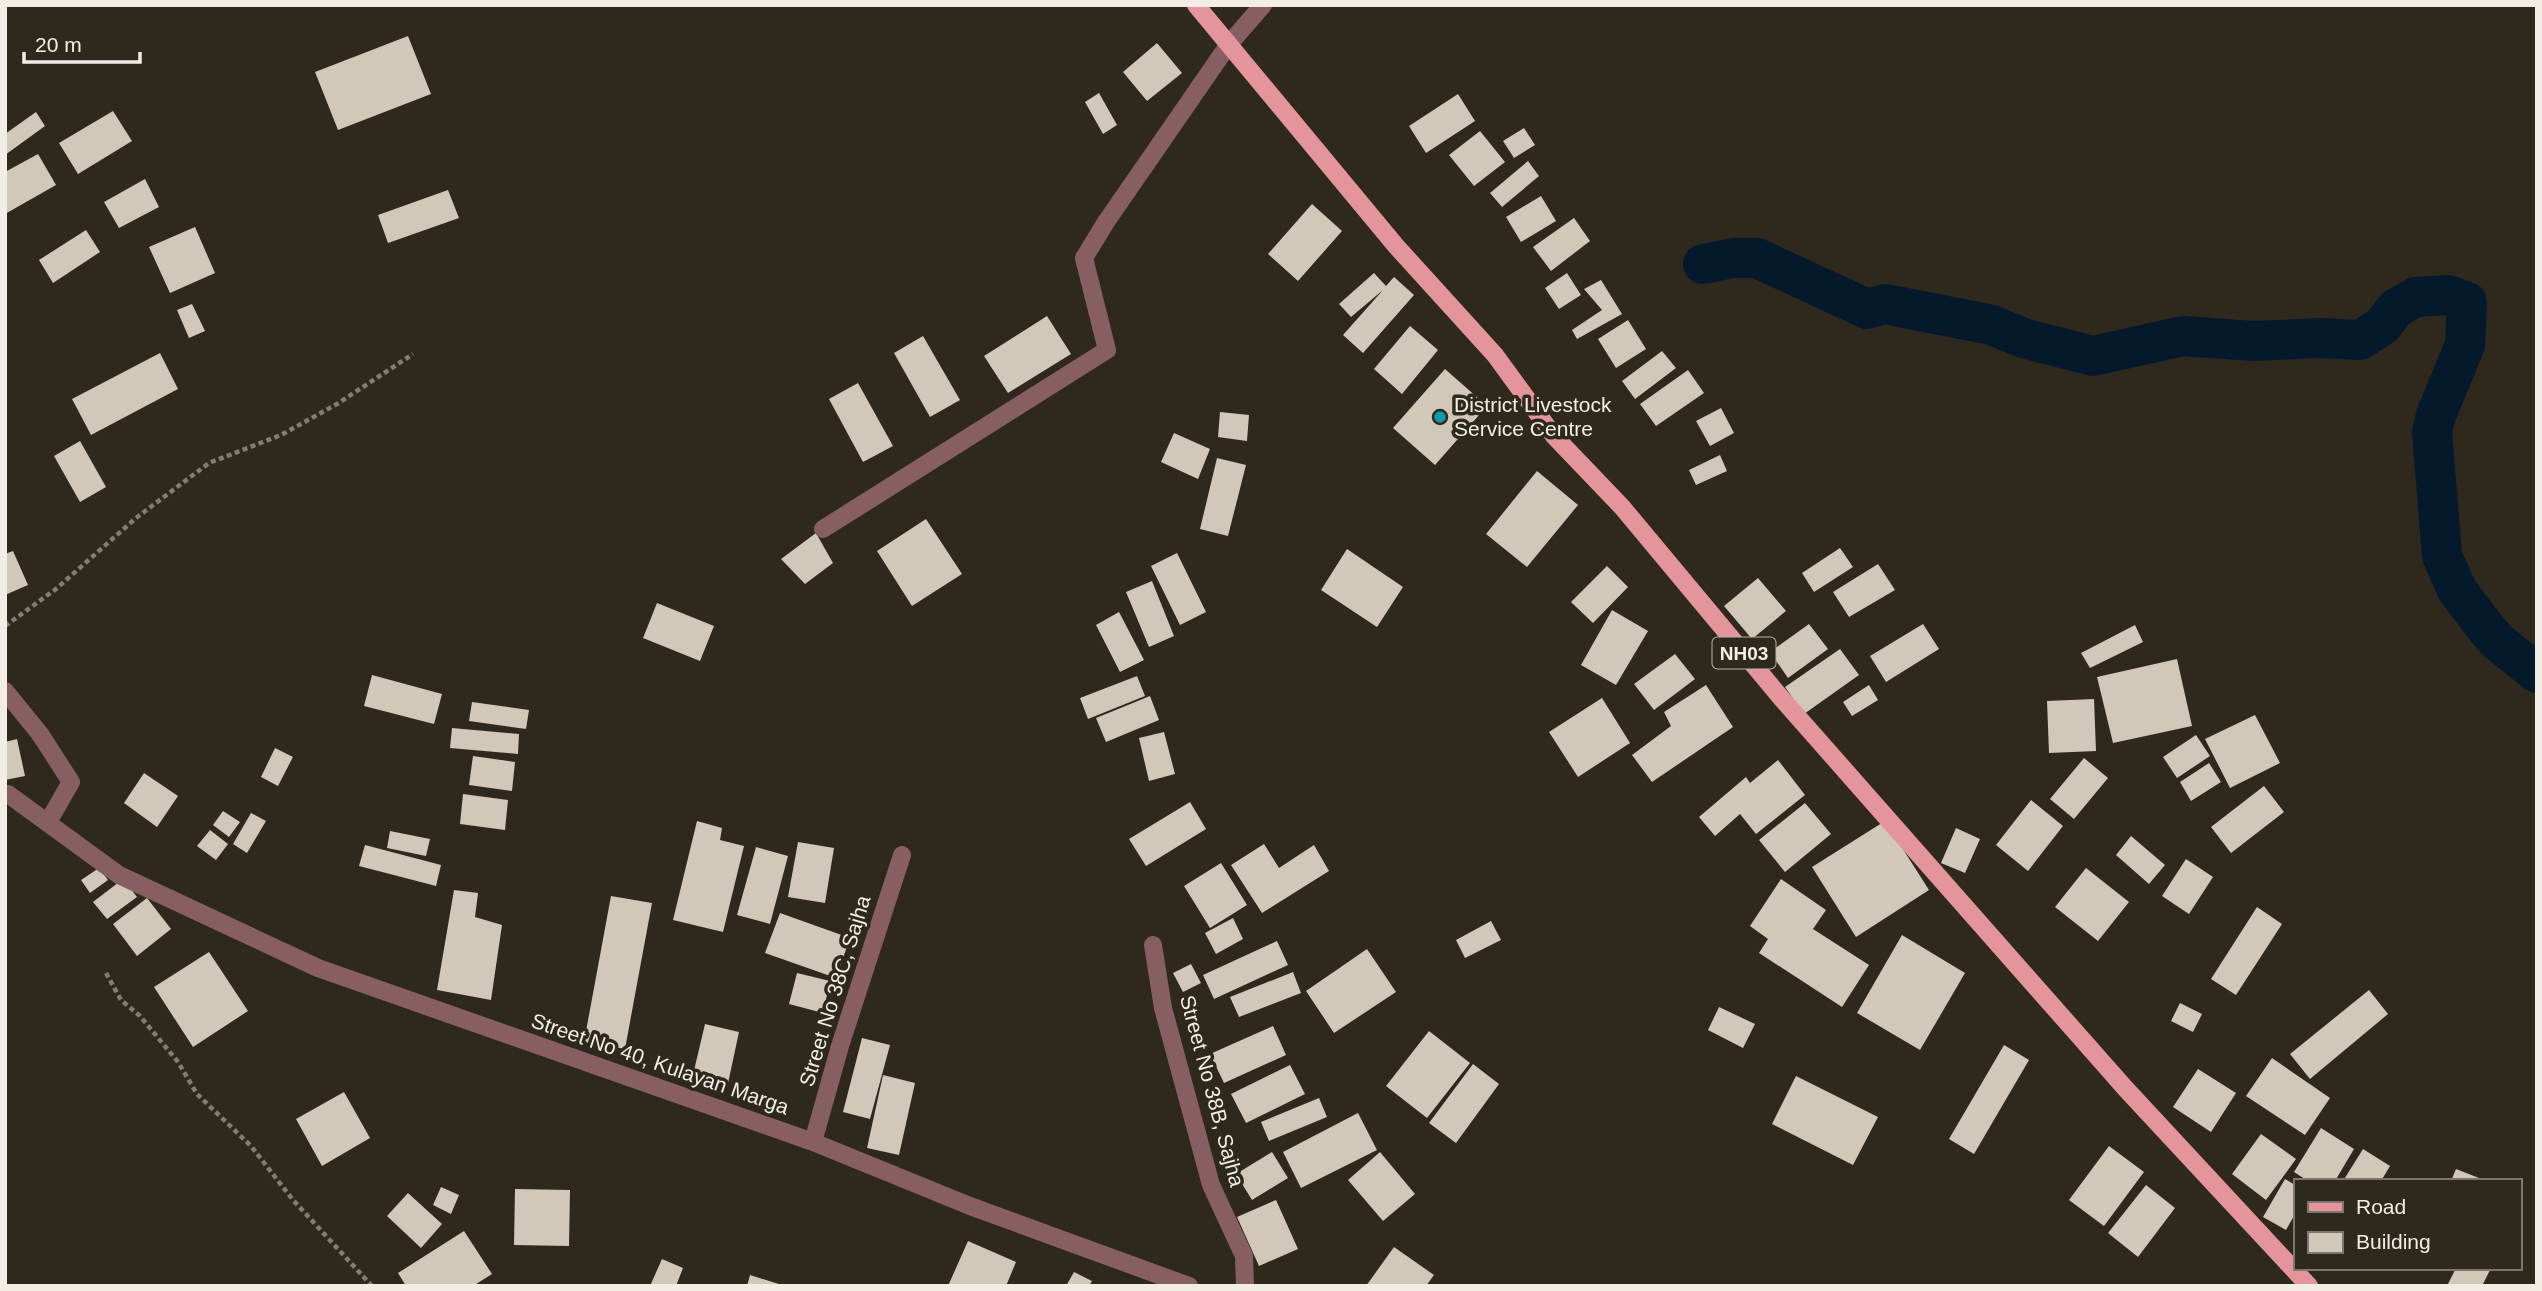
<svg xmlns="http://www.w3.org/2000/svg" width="2542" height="1291" font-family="Helvetica,sans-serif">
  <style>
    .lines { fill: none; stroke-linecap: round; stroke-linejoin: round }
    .canal { stroke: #041a2c; stroke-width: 40 }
    .building { fill: #d1c8b9 }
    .path { stroke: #827c72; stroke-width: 4.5; stroke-dasharray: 5 3.5; stroke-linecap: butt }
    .street { stroke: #875f63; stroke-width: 18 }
    .primary { stroke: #e4949b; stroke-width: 18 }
    .culture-dot { fill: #0f9aa8; stroke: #2f281c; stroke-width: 2.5 }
    .labels { text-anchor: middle; stroke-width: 7; stroke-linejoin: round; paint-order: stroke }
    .shield { fill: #2f281c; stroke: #b8b3a9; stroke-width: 2 }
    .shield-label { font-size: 19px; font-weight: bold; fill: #f2eee6 }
    .poi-label { font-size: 21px; fill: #f2eee6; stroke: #2f281c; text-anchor: start }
    .street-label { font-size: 21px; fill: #f2eee6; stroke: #2f281c }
  </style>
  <rect width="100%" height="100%" fill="#2f281c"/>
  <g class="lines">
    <!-- canal -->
    <path class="canal" d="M1703 264 1733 258H1757L1867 309 1885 304 1992 325 2023 338 2093 356 2183 336 2254 341 2320 338 2360 340 2382 326 2396 308 2416 297 2448 295 2467 302 2465 345 2436 415 2432 432 2442 556 2457 590 2485 627 2497 641 2537 673"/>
  </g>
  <!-- building -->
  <path class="building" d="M408 36 431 94 338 130 315 72Z
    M1157 43 1182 73 1147 101 1123 72Z
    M1099 93 1117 125 1103 134 1085 102Z
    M1458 94 1475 121 1426 153 1409 126Z
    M113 111 132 141 78 174 59 143Z
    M36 112 45 126 5 155V134Z
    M1524 128 1535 145 1514 158 1503 141Z
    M1480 131 1505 162 1474 186 1449 155Z
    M38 154 56 185 5 214V172Z
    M1528 161 1539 176 1502 207 1490 193Z
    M145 179 159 207 119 228 104 202Z
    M448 190 459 218 388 243 378 215Z
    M1541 196 1556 221 1521 242 1506 217Z
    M1312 204 1342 231 1298 281 1268 254Z
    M1574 218 1590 241 1551 271 1533 247Z
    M195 227 215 273 170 293 149 247Z
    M86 230 100 252 53 283 39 260Z
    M1374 273 1386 286 1394 277 1414 295 1363 353 1343 335 1383 290 1351 317 1339 304Z
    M1567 273 1581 295 1559 309 1545 288Z
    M1601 280 1622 314 1577 339 1572 330 1602 310 1584 289Z
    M192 304 205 331 189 338 177 310Z
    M1047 316 1071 354 1008 393 984 356Z
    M1628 320 1646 349 1616 368 1598 339Z
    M1410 326 1438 350 1402 394 1374 369Z
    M923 336 960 400 930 417 894 353Z
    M1662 351 1676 368 1635 399 1622 381Z
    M160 353 178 389 91 435 72 399Z
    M1445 369 1487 406 1435 465 1393 428Z
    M1688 370 1704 393 1656 426 1640 404Z
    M858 383 893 446 863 462 829 399Z
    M1721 408 1734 433 1710 446 1696 421Z
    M1220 412 1249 415 1247 441 1218 437Z
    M1174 433 1210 449 1198 479 1161 462Z
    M80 441 106 487 80 502 54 456Z
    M1720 455 1727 471 1696 485 1689 470Z
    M1217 458 1246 465 1228 536 1200 529Z
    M1537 471 1578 505 1527 567 1486 534Z
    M926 519 962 574 912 606 877 551Z
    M816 533 833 563 805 584 781 559Z
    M1840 548 1853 567 1814 592 1802 573Z
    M1347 549 1403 587 1377 627 1321 590Z
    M13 551 28 585 5 595V554Z
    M1177 553 1206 612 1180 625 1151 566Z
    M1878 564 1895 590 1849 617 1833 592Z
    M1607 566 1628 587 1593 623 1571 602Z
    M1758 578 1786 611 1752 639 1724 606Z
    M1152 581 1174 636 1149 647 1126 592Z
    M657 603 714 626 700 661 643 638Z
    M1612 610 1648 631 1616 685 1581 665Z
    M1119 612 1144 660 1120 672 1096 625Z
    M1809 624 1828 649 1788 678 1770 652Z
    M1923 624 1939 649 1886 682 1870 656Z
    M2135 625 2143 642 2090 668 2081 653Z
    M1840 649 1859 675 1804 714 1785 687Z
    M1675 654 1695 679 1654 710 1634 684Z
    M2177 659 2192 726 2113 743 2097 677Z
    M372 675 442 694 434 724 364 706Z
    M1137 676 1145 696 1088 719 1080 698Z
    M1706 685 1733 727 1652 782 1632 755 1671 726 1664 712Z
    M1869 685 1878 700 1852 716 1843 702Z
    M1150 696 1159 720 1106 742 1096 718Z
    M1602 698 1630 743 1578 777 1549 732Z
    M2094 699 2096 751 2049 753 2047 701Z
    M472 702 529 710 526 729 469 721Z
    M2255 715 2280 763 2230 788 2205 739Z
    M452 728 519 734 518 754 450 748Z
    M1164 732 1175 774 1149 781 1139 738Z
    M2196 735 2210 756 2177 778 2163 757Z
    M17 739 25 776 5 780V742Z
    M275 748 293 757 278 786 261 777Z
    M473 756 515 762 512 791 469 785Z
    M2084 758 2108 778 2074 819 2050 799Z
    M1778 760 1805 795 1756 834 1740 814 1715 836 1699 817 1746 777 1750 783Z
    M2209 763 2221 782 2191 801 2180 782Z
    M144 773 178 796 157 827 124 803Z
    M2264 786 2284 812 2231 853 2211 827Z
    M463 794 508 800 505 830 460 824Z
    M2031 800 2063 826 2028 871 1996 845Z
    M1190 802 1206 829 1146 866 1129 839Z
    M1805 803 1831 834 1785 872 1759 840Z
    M223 811 240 822 229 837 213 825Z
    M251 813 266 821 247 853 233 844Z
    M697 821 722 828 720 840 744 846 723 932 673 920Z
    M1885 821 1929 890 1856 937 1812 867Z
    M1956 828 1980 839 1965 873 1941 863Z
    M210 830 228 844 216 860 197 846Z
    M390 831 430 839 426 856 387 848Z
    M2131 836 2165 865 2149 884 2116 855Z
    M798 842 834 848 825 903 788 897Z
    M1264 844 1279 868 1314 845 1329 871 1262 913 1231 865Z
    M365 845 441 865 436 886 359 866Z
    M756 847 788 856 770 924 737 915Z
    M2186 859 2213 877 2189 914 2162 896Z
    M1221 863 1247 905 1210 928 1184 886Z
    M99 868 108 880 90 893 81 880Z
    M2086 868 2129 902 2098 941 2055 907Z
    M123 879 137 897 107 919 93 902Z
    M1781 879 1826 910 1813 929 1869 965 1842 1007 1759 953 1768 939 1750 926Z
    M454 890 478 893 475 917 502 925 491 1000 437 990Z
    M611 896 652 903 625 1049 584 1042Z
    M147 898 171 929 137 956 113 924Z
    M2257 907 2282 924 2236 995 2211 979Z
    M780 913 850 938 836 978 765 953Z
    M1233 918 1243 939 1216 954 1205 933Z
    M1491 921 1501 940 1465 958 1456 940Z
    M1902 935 1965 973 1920 1050 1857 1013Z
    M1277 941 1288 965 1214 999 1203 975Z
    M1367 949 1396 992 1334 1033 1306 991Z
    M209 952 248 1011 193 1047 154 987Z
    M1191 964 1201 983 1183 992 1173 973Z
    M1293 972 1301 993 1239 1017 1230 997Z
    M797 973 830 981 823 1013 789 1004Z
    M2369 990 2388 1014 2310 1079 2290 1054Z
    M2180 1003 2202 1014 2193 1032 2171 1021Z
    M1719 1007 1755 1024 1743 1048 1708 1030Z
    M705 1024 739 1032 727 1088 692 1079Z
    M1273 1026 1286 1055 1224 1083 1210 1054Z
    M1429 1031 1470 1063 1427 1118 1386 1086Z
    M862 1038 890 1045 870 1119 843 1112Z
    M2004 1045 2029 1060 1974 1154 1949 1139Z
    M2272 1058 2330 1098 2305 1135 2246 1096Z
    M1473 1064 1499 1084 1456 1143 1429 1123Z
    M1290 1065 1305 1094 1246 1123 1231 1094Z
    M2198 1069 2236 1093 2211 1132 2173 1107Z
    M883 1075 915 1083 899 1155 867 1148Z
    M1796 1076 1878 1117 1853 1165 1772 1124Z
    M344 1092 370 1138 322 1166 296 1119Z
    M1319 1098 1327 1117 1269 1141 1261 1122Z
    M1358 1113 1377 1150 1301 1188 1283 1152Z
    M2321 1128 2354 1149 2335 1181H2308L2294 1172Z
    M2261 1134 2296 1159 2266 1200 2232 1174Z
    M2109 1146 2144 1172 2104 1226 2069 1200Z
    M2363 1149 2390 1166 2381 1181H2343Z
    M1272 1152 1288 1178 1252 1200 1236 1174Z
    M1380 1152 1415 1194 1383 1221 1348 1180Z
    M2456 1169 2479 1178 2477 1181H2451Z
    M2285 1179 2295 1185V1214L2286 1230 2263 1217Z
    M2146 1185 2175 1208 2138 1257 2108 1233Z
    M441 1187 459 1195 451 1214 433 1205Z
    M515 1189 570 1190 569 1246 514 1245Z
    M408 1193 442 1224 421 1248 387 1216Z
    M1276 1200 1298 1249 1259 1266 1237 1217Z
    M464 1231 492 1274 473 1286H406L398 1273Z
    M968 1241 1016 1262 1006 1286H948Z
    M1394 1247 1434 1275 1426 1286H1366Z
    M662 1259 683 1268 676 1286H650Z
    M2456 1268H2491L2482 1286H2447Z
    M1074 1272 1092 1281 1089 1286H1066Z
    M750 1275 782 1285V1286H747Z"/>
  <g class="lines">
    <!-- path -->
    <path class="path" d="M5 626 56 589 136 518 209 463 281 435 337 404 413 354
      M106 973 121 1000 140 1016 178 1062 197 1094 251 1146 293 1200 372 1286"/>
    <!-- street -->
    <path class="street" d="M823 529 1107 350 1084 258 1106 222 1229 44 1263 5
      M5 691 40 734 71 782 48 822
      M5 795 8 794 119 875 318 968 813 1142 970 1206 1189 1286
      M1153 945 1163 1008 1211 1185 1244 1256 1245 1286
      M813 1142 840 1046 902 855"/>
    <!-- primary -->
    <path class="primary" d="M1196 5 1396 246 1495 355 1554 436 1622 507 1782 699 2125 1088 2309 1286"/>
  </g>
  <!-- markers -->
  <circle class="culture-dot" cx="1440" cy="417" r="7"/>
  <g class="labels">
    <!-- shield labels -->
    <rect class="shield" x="1712.5" y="637.5" width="63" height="31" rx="5"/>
    <g class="shield-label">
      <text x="1744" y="660">NH03</text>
    </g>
    <!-- poi labels -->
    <g class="poi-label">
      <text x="1454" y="412">District Livestock<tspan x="1454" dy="24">Service Centre</tspan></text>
    </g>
    <!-- street labels -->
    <g class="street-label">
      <text transform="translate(835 991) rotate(-73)" y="7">Street No 38C, Sajha</text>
      <text transform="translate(660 1064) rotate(19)" y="7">Street No 40, Kulayan Marga</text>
      <text transform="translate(1212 1091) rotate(75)" y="7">Street No 38B, Sajha</text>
    </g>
  </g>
  <!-- border -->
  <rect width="2542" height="1291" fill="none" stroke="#f2eee6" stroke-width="14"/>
  <!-- legend -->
  <rect x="2294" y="1179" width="228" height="91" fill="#2f281c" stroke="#7d776d" stroke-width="2"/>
  <rect x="2308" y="1202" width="35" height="10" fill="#e4949b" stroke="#7d776d" stroke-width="2"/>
  <text x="2356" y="1214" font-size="21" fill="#f2eee6">Road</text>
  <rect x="2308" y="1232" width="35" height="21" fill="#d1c8b9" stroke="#7d776d" stroke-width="2"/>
  <text x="2356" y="1249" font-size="21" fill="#f2eee6">Building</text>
  <!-- scale -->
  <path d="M24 52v10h116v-10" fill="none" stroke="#f2eee6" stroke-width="3.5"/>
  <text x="35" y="52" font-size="21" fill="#f2eee6" stroke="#2f281c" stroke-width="5" paint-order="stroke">20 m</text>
</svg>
